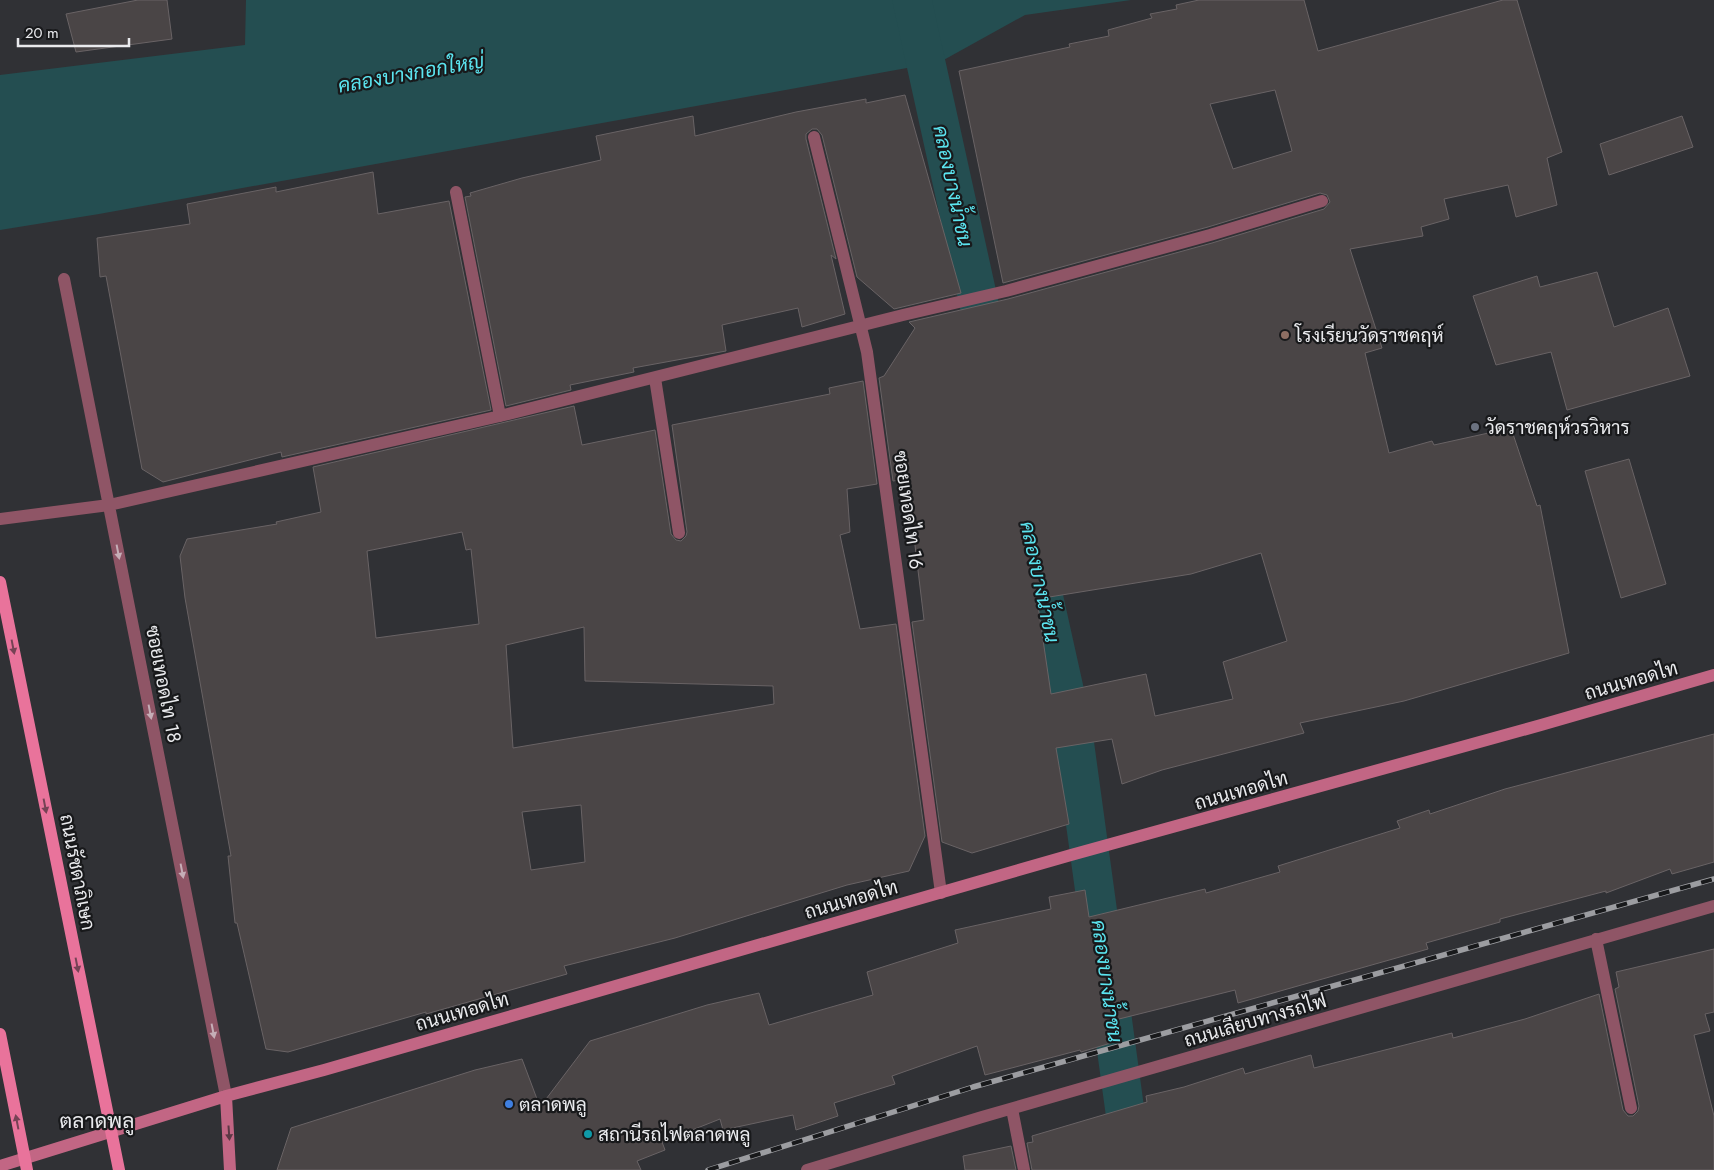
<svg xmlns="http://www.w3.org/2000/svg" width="1714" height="1170" font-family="Jost,Sarabun,sans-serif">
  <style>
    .water { fill: #244e51 }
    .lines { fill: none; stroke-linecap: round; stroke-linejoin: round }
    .canal { stroke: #244e51; stroke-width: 39 }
    .building { fill: #4a4546; stroke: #696365; fill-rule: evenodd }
    .minor { stroke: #8f5566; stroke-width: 12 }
    .secondary { stroke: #c26684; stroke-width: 12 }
    .rail-casing { stroke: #9c9da1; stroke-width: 5.5 }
    .rail { stroke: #18191b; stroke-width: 4; stroke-dasharray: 11; stroke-linecap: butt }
    .primary-bridge { stroke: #e9739b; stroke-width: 12 }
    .oneway { fill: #c5aeb7 }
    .oneway2 { fill: #764255 }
    .oneway3 { fill: #5c3845 }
    .education-dot { fill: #8d6e63; stroke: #18191b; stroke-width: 2 }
    .worship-dot { fill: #6b7280; stroke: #18191b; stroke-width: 2 }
    .shop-dot { fill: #3f7fe0; stroke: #18191b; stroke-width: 2 }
    .culture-dot { fill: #0f9aa8; stroke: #18191b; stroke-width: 2 }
    .labels { text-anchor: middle; stroke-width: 4.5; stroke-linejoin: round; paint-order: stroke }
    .poi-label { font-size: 19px; fill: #e9eaed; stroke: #18191b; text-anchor: start }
    .street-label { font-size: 19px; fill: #e9eaed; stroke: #18191b }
    .water-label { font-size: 20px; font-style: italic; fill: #5be4ef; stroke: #18191b }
    .quarter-label { font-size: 21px; fill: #e9eaed; stroke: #18191b }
  </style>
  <rect width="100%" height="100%" fill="#303135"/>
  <!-- water -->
  <path class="water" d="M246 0H1131L1025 15 940 62 99 214 0 230V75L245 45Z"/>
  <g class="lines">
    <!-- canal -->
    <path class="canal" d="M912 0 991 358
      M1032 545 1072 725 1133 1170"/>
  </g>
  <!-- building -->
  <path class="building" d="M138 0H167L172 39 76 52 66 14Z
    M1199 0H1304L1318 51 1503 0H1517L1562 152 1547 158 1557 205 1516 217 1508 185 1444 199 1449 219 1421 227 1423 236 1350 249 1382 348 1365 353 1389 453 1432 441 1434 445 1511 428 1537 506 1540 505 1569 653 1404 701 1300 723 1304 733 1162 770 1122 784 1112 739 1056 748 1069 824 972 853 942 842 912 622 924 620 907 479 893 481 879 378 884 376 915 328 909 322 1008 299 1212 243 1324 209 1330 202 1327 195 1320 193 1208 227 1003 283 959 71 1070 47 1069 44 1109 36 1108 30 1152 18 1150 14 1177 9 1176 5ZM1275 90 1292 151 1233 169 1210 104ZM1261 553 1287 641 1223 662 1233 699 1155 716 1146 674 1051 694 1037 599 1191 574Z
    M905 95 961 293 894 309 857 277 822 135 817 129H812L806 134V139L836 259 831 255 845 314 802 327 798 308 722 325 726 351 633 368 634 372 570 385 571 390 506 406 465 197 471 196 470 193 522 178 601 160 596 136 693 116 695 136 796 112 866 99V103Z
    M1682 116 1693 147 1609 175 1600 144Z
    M373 172 378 214 449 201 491 410 282 457 281 452 163 482 142 469 106 276 100 277 97 238 190 224 187 204 276 187V192Z
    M1597 272 1614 327 1668 308 1690 376 1567 410 1551 352 1496 365 1473 296 1537 276 1540 287Z
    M863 381 877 484 847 489 850 532 840 535 860 629 896 624 925 836 909 871 847 885 675 938 564 966 567 974 426 1014V1012L288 1052 266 1049 237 923H235L228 856H231L185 598 180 556 187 539 277 524 276 522 321 512 313 467 574 406 582 445 655 430 671 534 676 540 681 541 686 536 687 532 672 425 830 394 829 388ZM462 532 466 550 471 549 479 624 376 638 367 551ZM584 627 585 681 773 686 774 704 513 748 506 645ZM581 805 585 862 531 870 522 812Z
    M1629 459 1666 584 1621 598 1585 471Z
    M1714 734V862L1672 874 1670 869 1606 893V891L1500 919V922L1426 943 1428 949 1238 1003 1235 990 1107 1022 1111 1043 1081 1052 1080 1050 985 1075 977 1046 892 1076 895 1084 834 1103 838 1116 796 1130 793 1115 723 1130 720 1119 662 1142 665 1150 637 1161 641 1170H277L291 1128 475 1070 522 1059 540 1107 590 1041 707 1005 759 993 769 1025 873 995 867 972 958 943 955 930 1051 909 1049 897 1085 890 1089 917 1205 889 1206 893 1280 872 1278 866 1400 828 1397 821 1429 810 1430 814 1505 789Z
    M1714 949V1012L1705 1014 1710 1031 1694 1035 1714 1116V1170H1032L1027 1143 1033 1142 1032 1136 1147 1102 1146 1096 1184 1087 1243 1068 1245 1074 1311 1055 1314 1068 1452 1033 1453 1038 1525 1019 1599 994 1623 1110 1628 1116H1633L1638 1111 1639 1106 1615 989 1619 987 1616 972Z
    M1011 1146 1016 1170H965L963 1156Z"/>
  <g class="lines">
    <!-- minor -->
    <path class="minor" d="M814 137 867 352 941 893
      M456 192 500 416
      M64 279 226 1096
      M655 378 679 533
      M0 519 109 505 500 416 903 315 1006 291 1210 235 1322 201
      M1596 939 1631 1108
      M1012 1109 1024 1170
      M807 1170 982 1117 1714 906"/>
    <!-- secondary -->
    <path class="secondary" d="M226 1096 230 1170
      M0 1166 226 1096 324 1070 1071 855 1541 725 1714 675"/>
    <!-- rail casing -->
    <g class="rail-casing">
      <path id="rail" d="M708 1170 973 1087 1714 879"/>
    </g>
    <!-- rail -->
    <use href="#rail" class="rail"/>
    <!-- primary-bridge -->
    <path class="primary-bridge" d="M0 582 119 1170
      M0 1034 27 1170"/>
  </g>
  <!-- one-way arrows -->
  <defs><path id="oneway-solid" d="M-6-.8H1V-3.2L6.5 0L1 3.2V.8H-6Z" transform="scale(1.25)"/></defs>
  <g class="oneway">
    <use href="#oneway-solid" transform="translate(118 552) rotate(79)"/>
    <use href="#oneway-solid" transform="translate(150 712) rotate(79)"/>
    <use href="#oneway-solid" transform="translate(182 871) rotate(79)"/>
    <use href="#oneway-solid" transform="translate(213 1031) rotate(79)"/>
  </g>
  <g class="oneway2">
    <use href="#oneway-solid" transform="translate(13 647) rotate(79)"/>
    <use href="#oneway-solid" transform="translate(45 806) rotate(79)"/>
    <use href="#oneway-solid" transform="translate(77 965) rotate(79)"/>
    <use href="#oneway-solid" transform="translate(17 1122) rotate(-101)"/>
  </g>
  <use class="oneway3" href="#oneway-solid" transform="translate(229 1133) rotate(86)"/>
  <!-- markers -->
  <circle class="education-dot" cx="1285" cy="335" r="5"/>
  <circle class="worship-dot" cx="1475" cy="427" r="5"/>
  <circle class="shop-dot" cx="509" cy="1104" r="5"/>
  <circle class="culture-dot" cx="588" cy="1134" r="5"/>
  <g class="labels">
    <!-- poi labels -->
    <g class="poi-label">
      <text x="1295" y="342">โรงเรียนวัดราชคฤห์</text>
      <text x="1485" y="434">วัดราชคฤห์วรวิหาร</text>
      <text x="519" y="1111">ตลาดพลู</text>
      <text x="598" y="1141">สถานีรถไฟตลาดพลู</text>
    </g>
    <!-- street labels -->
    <g class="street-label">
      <text transform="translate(909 510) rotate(82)" y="7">ซอยเทอดไท 16</text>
      <text transform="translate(1631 680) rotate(-16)" y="7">ถนนเทอดไท</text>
      <text transform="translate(164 684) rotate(79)" y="7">ซอยเทอดไท 18</text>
      <text transform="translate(1241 790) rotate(-16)" y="7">ถนนเทอดไท</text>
      <text transform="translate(78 872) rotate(79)" y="7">ถนนรัชดาภิเษก</text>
      <text transform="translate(851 899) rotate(-16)" y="7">ถนนเทอดไท</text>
      <text transform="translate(462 1011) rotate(-16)" y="7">ถนนเทอดไท</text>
      <text transform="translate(1255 1020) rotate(-16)" y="7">ถนนเลียบทางรถไฟ</text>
    </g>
    <!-- water labels -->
    <g class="water-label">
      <text transform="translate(411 73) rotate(-10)" y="7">คลองบางกอกใหญ่</text>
      <text transform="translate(953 186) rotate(78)" y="7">คลองบางน้ำชน</text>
      <text transform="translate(1040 582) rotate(78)" y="7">คลองบางน้ำชน</text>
      <text transform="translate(1107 981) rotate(82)" y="7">คลองบางน้ำชน</text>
    </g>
    <!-- quarter labels -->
    <g class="quarter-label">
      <text x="97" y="1128">ตลาดพลู</text>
    </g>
  </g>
  <!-- scale -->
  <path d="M18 38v8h111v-8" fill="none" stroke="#e9eaed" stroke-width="2.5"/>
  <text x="25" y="38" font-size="15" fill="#e9eaed" stroke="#18191b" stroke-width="4" paint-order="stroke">20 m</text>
</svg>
